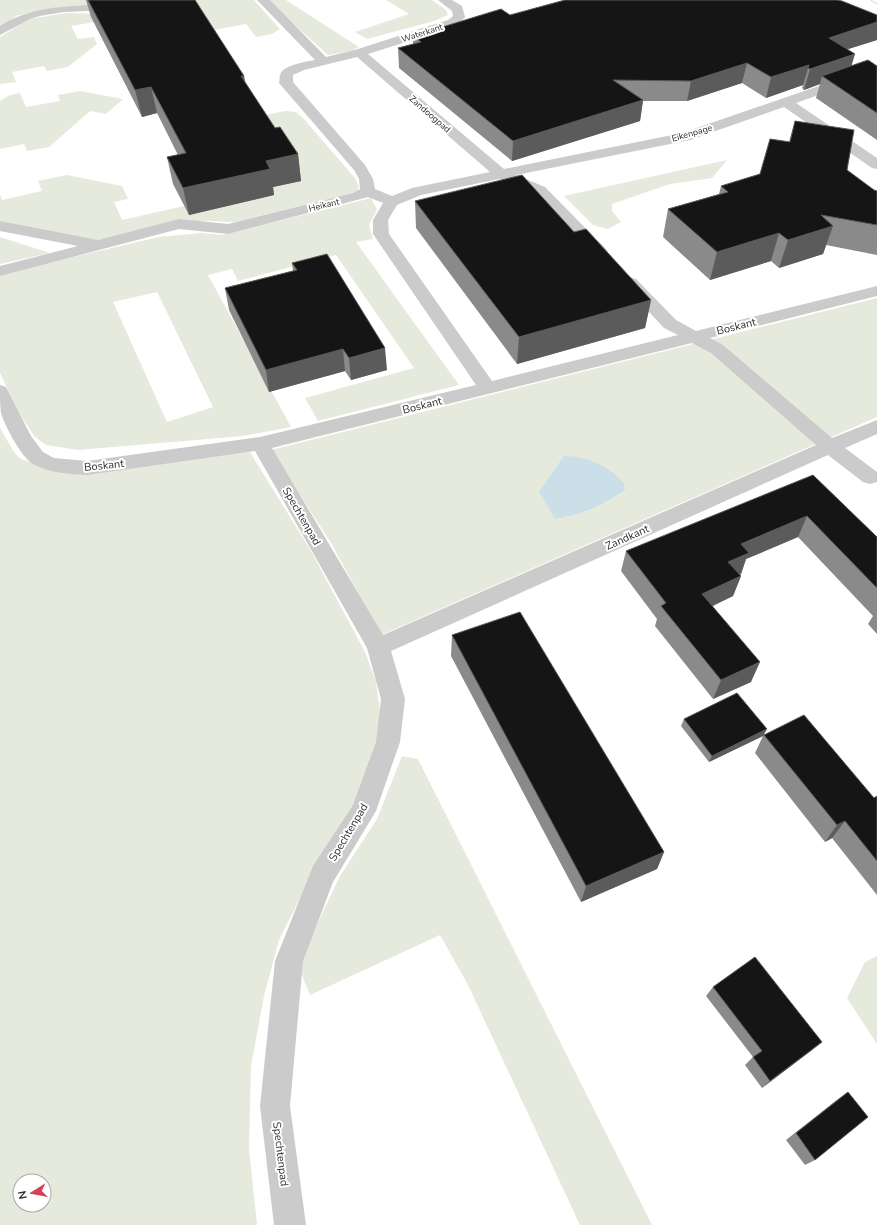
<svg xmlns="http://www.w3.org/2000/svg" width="877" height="1225" font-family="'Nunito Sans',sans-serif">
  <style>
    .green { fill: #e5eadd; fill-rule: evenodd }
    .water { fill: #cbdfe8 }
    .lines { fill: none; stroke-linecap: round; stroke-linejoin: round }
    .path { stroke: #cbcbcb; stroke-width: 1.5; stroke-dasharray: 1 1; stroke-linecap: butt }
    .street { fill: #cbcbcb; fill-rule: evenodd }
    .wall { fill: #8a8a8a }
    .shaded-wall { fill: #5b5b5b }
    .building { fill: #151515; stroke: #5b5b5b }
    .labels { text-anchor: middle; stroke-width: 4; stroke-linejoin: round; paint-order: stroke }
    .far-street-label { font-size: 9px; fill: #2e2e2e; stroke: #fff }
    .street-label { font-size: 11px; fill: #2e2e2e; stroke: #fff }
  </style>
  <rect width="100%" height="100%" fill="#fff"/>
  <!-- green -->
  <path class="green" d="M0 0H136L91 6 64 7 23 14 16 16 0 28Z
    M164 0H254L280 29 272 34 256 37 246 24 214 30Z
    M267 0H286L359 47 352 51 328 55Z
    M386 0H432L446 10 448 15 434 21 367 39 355 32 409 14Z
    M67 13 100 14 107 20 71 26 78 39 94 37 97 44 68 67 47 71 44 66 12 72 16 82 0 84V37L29 19Z
    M80 91 123 99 106 114 90 111 49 147 27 151 24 144 0 149V101L10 95 20 93 26 107 60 101 58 95Z
    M285 111 296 112 303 118 355 178 359 186 357 192 235 222 208 221 169 225 93 241 0 221V194L2 200 42 191 38 181 67 175 122 186 128 199 114 202 122 220 215 199 261 116Z
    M727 160 712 178 670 184 612 204V211L621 222 608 229 593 225 564 196Z
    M371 198 377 210 369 225 373 239 356 242 459 385 318 421 305 398 414 368 336 255 238 281 232 269 208 275 291 427 243 436 78 450 46 445 34 436 18 411 0 373V274L159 237 201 233 223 235ZM157 292 213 407 167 422 113 302Z
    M0 237 50 253 0 264Z
    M877 298V417L381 635 331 543 271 450ZM625 490C600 507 584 514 555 519Z
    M0 428 14 452 21 459 38 465 82 467 250 452 311 551 365 652 376 682 380 711 378 751 354 809 317 865 279 940 264 996 251 1066 249 1149 257 1225H0ZM20 1181H44V1205H20Z
    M402 756 418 759 652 1225H580L468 985 440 935 310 995 300 970 306 947 340 876 377 819Z
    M877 956V1044L847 998 865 962Z"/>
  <!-- water -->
  <path class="water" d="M564 456C587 456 610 466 624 484L625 490C600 507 584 514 555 519L539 492Z"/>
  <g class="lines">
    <!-- path -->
    <path class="path" d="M871 0 877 4"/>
    <!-- street -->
    <path class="street" d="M126 0H148L146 2 111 10 64 12 40 16 30 19 0 35V26C41 0 81 10 126 0Z
      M257 0H270L326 57 355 50 448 20 453 16 452 11 438 0H452L462 6 465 17 456 26 368 54 504 169 682 133 877 66V74L796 103 877 158V169L872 168 784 107 690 140 516 175 545 187 606 249 608 252 606 255 600 257 594 255 535 193 499 179 421 195 397 205 388 220 389 234 492 381 678 335 664 328 624 285 622 282 624 279 630 277 636 279 676 320 696 331 877 286V296L710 338 723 345 832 438 877 420V434L845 448 877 472V482L870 484 863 482 828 455 391 651 405 699 400 742 376 811 333 882 303 961 290 1106 306 1225H274L260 1106 275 961 313 866 353 805 376 742 381 699 367 648 255 451 87 475C69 474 49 473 33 464 21 457 5 426 1 413 0 405 0 393 0 385L6 387 31 436 43 452 54 458 87 461 260 437 476 385 373 234V220L383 203 368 197 228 234 179 229 0 276V266L78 246 0 231V221L98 240 179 219 228 224 353 193 360 189 359 179 354 170 279 83C280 80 279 76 281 73 283 66 307 61 315 60ZM357 57 490 172 412 188 392 196 375 189 373 179 365 165 293 82V75L304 70ZM692 343 711 353 816 445 383 635 272 448Z"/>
  </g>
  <!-- wall -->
  <path class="wall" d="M86 0H195L244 76 245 82 275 128 298 154 301 181 273 187 274 195 189 215 173 184 167 157 178 155 157 113 142 117 91 17Z
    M510 15H877V40L848 49 852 66H877V140L816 98 820 84 804 90 802 88 803 85 766 98 742 83 687 101H643L640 121 512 161 399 68 398 48 413 44V36Z
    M795 121 847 170 874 190 877 191V255L826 245 823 254 779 268 771 261 710 280 663 237 668 209 719 194 721 186 760 174 789 142Z
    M415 201 574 232 651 300 645 328 517 364 416 228Z
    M292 263 387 370 351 380 345 371 269 392 229 310 225 288 293 271Z
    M813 475 877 537V634L868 624 873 616 798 537 746 559 741 574H740L741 576 733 596 713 606 751 682 713 699 655 626 657 619 621 571 626 551Z
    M452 635 664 852 657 869 581 902 451 656Z
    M684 719 764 734 874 798 877 796V895L832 838 825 842 755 753 763 736 709 762 681 726Z
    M713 987 812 1050 762 1088 745 1065 753 1057 706 996Z
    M848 1092 815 1160 805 1165 786 1140 838 1099Z"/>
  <!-- shaded-wall -->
  <path class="shaded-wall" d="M877 22V40L823 57 829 38Z
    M855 54 849 74 822 76 820 84 804 90 810 69Z
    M747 63 742 83 687 101 691 81Z
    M809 65 803 85 766 98 771 77Z
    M241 76H244L248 102Z
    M151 87 157 113 142 117 135 90Z
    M643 100 640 121 512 161 513 141Z
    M298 154 301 181 273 187 274 195 189 215 183 188 266 161Z
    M833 226 823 254 779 268 788 240Z
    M779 233 771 261 710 280 717 252Z
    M651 300 645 328 517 364 519 337Z
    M385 348 387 370 351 380 349 358Z
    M343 349 345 371 269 392 266 370Z
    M807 516 798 537 746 559 741 574 721 582 728 562 741 544Z
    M741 576 733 596 695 614 702 594Z
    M760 662 751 682 713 699 721 680Z
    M767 729 763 736 709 762 712 756Z
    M845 821 832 838 825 842 837 825Z
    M664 852 657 869 581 902 586 886Z
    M822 1042 812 1050 762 1088 770 1081Z"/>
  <!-- building -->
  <path class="building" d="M88 0H195L244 76H241L275 128 280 127 298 154 266 161 270 169 183 188 167 157 186 153 151 87 135 90Z
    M565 0H837L842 1 877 15V22L829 38 855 54 810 69 808 68 809 65 771 77 747 63 691 81 613 80 643 100 513 141 398 48 421 42 413 36 501 9 510 15Z
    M868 60 877 66V113L822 76Z
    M795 121 854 130 847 170 874 190 877 191V225L821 215 833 226 788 240 779 233 717 252 668 209 728 192 721 186 760 174 770 139 790 142Z
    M522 175 574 232 586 229 651 300 519 337 415 201Z
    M327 254 385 348 349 358 343 349 266 370 225 288 297 270 292 263Z
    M813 475 877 537V588L807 516 741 544 749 553 728 562 741 576 702 594 760 662 721 680 661 606 666 603 626 551Z
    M520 612 664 852 586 886 452 635Z
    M737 693 767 729 712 756 684 719Z
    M804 715 874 798 877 796V861L845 821 837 825 764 735Z
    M755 957 822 1042 770 1081 753 1057 762 1051 713 987Z
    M848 1092 868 1117 815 1160 796 1133Z"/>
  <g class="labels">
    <!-- far-street labels -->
    <g class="far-street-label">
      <text transform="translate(422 33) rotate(-18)" y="3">Waterkant</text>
      <text transform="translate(430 114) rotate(41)" y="3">Zandoogpad</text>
      <text transform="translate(692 133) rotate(-16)" y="3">Eikenpage</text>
      <text transform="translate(324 205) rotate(-14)" y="3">Heikant</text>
    </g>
    <!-- street labels -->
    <g class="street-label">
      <text transform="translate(736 326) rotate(-14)" y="4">Boskant</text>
      <text transform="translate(422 405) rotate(-14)" y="4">Boskant</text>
      <text transform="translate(104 465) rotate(-6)" y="4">Boskant</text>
      <text transform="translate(302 516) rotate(60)" y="4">Spechtenpad</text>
      <text transform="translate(627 537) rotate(-24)" y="4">Zandkant</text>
      <text transform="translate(348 832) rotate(-59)" y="4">Spechtenpad</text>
      <text transform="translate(281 1154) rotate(83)" y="4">Spechtenpad</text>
    </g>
  </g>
  <!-- north arrow -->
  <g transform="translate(32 1193) rotate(259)"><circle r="19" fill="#ffffff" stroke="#ababab"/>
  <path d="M0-3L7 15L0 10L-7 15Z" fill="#d54156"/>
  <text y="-6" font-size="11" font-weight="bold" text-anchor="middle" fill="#2e2e2e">N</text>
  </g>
</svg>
